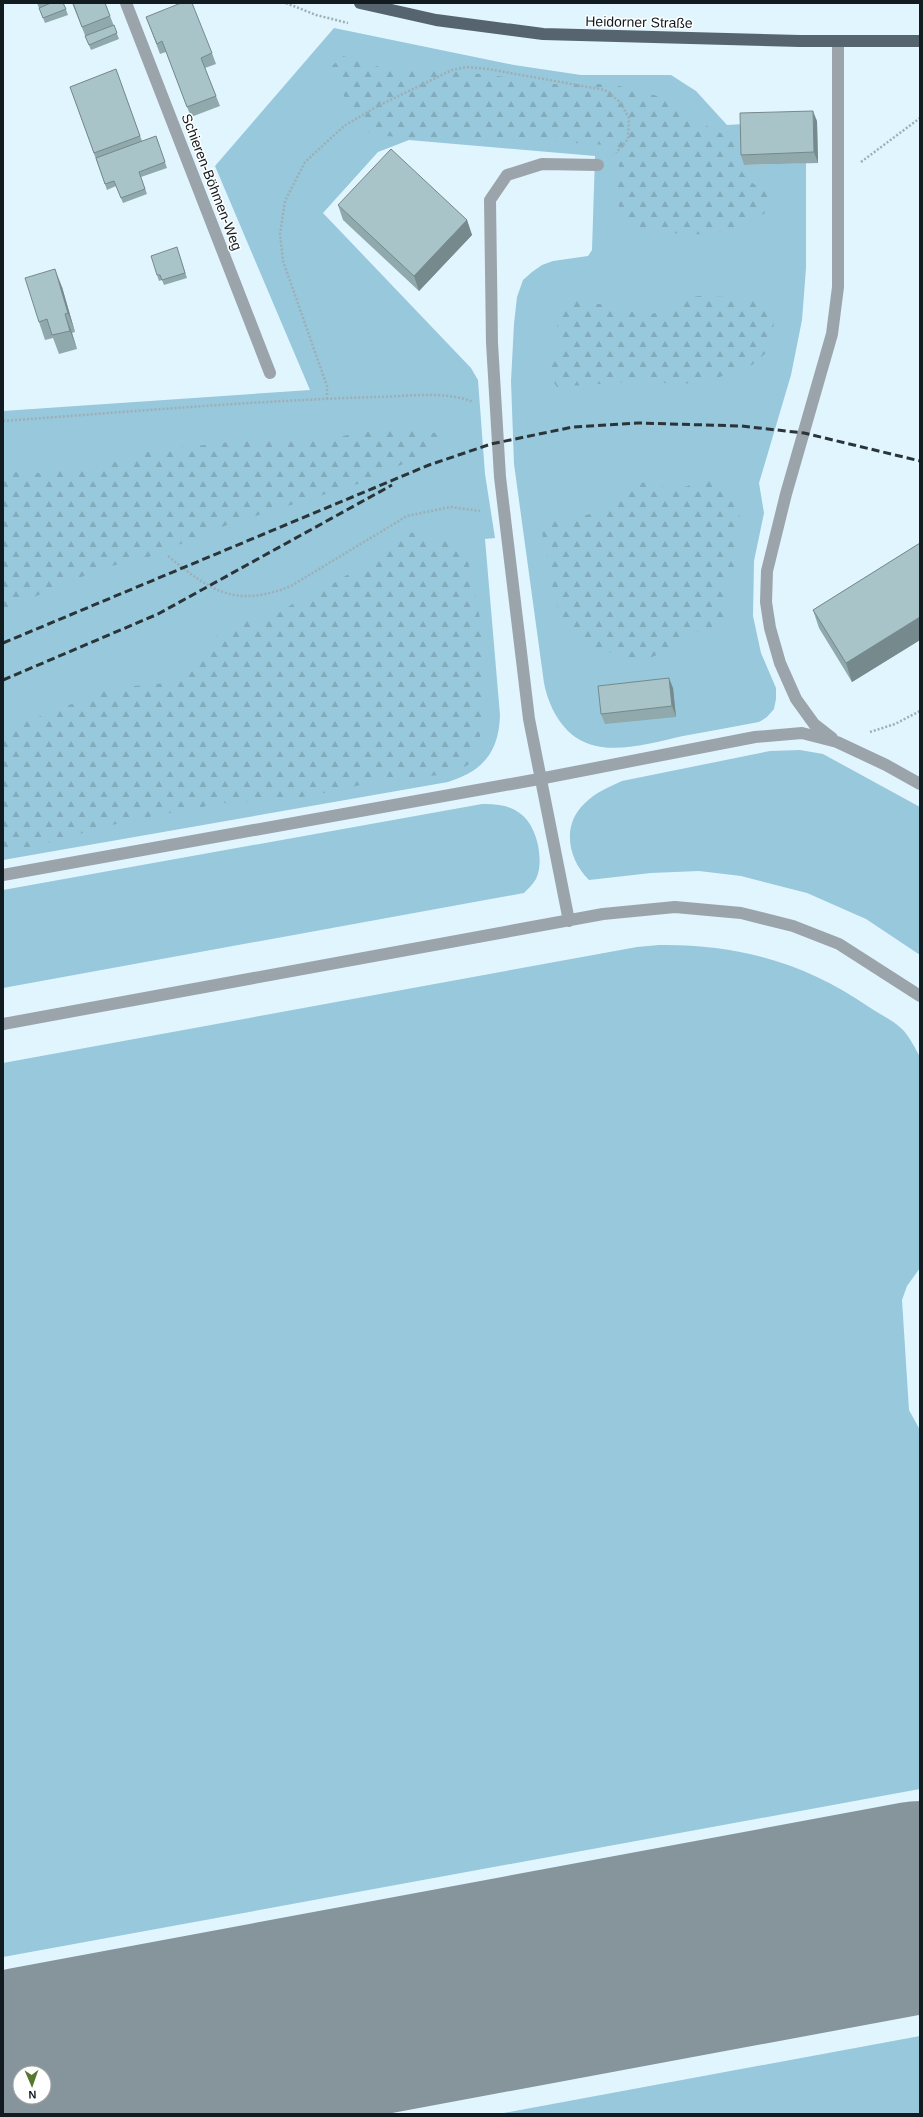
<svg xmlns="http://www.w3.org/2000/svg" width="923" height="2117" font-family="Helvetica,sans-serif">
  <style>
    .green { fill: #98c8dc }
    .forest { fill: url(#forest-firs) }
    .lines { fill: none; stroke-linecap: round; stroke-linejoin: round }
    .taxiway { stroke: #86959c; stroke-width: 85 }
    .runway { stroke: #86959c; stroke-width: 212 }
    .path { stroke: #9daeb5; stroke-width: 2.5; stroke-dasharray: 2 2; stroke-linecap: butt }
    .minor { stroke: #9ca4ab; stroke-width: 12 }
    .major { stroke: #566470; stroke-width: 12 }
    .rail { stroke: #2a3539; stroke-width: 3; stroke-dasharray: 8 4; stroke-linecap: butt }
    .wall { fill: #90a9ac }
    .shaded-wall { fill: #76898c }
    .building { fill: #a8c4c8; stroke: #76898c }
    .labels { text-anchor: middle; stroke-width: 3; stroke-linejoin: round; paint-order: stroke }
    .street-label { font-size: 14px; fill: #121c20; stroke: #fff }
  </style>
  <defs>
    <pattern id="forest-firs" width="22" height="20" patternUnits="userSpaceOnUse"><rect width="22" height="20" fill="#98c8dc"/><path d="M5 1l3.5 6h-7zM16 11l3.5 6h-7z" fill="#82abbc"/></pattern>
  </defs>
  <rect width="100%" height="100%" fill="#e1f5fe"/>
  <!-- green -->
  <path class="green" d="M334 28 514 65 581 75H671L696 91 727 125 743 124 745 165 806 163V268L802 320 791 375 759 483 764 513 754 561 753 616 761 653 776 688V699L774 709 767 717 759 722C734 727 709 731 683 736 655 742 618 754 589 744 563 735 549 708 544 683L514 464 511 381 514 324 517 297 523 280 532 272 542 265 553 261 588 256 592 250 595 156 409 140 378 152 323 213 471 368 478 380 485 474 495 538 485 539 500 715C499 752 483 771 448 782L3 860V411L310 390 215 166Z
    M800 750 823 754 920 807V955L866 919 807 893 741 876 699 871 651 873 589 880C568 859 561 825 585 803 596 792 609 787 622 781L770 751Z
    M482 804C513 803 531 814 538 845 540 858 541 867 536 879 533 884 528 889 524 893L3 988V890Z
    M659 945C736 944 804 962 869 1007 879 1014 893 1020 902 1029 909 1036 915 1048 920 1057V1268L907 1286 902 1300 909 1410 920 1430V1789L3 1957V1063L637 947Z
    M920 2036V2114H498Z"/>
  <!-- forest -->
  <path class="forest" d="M343 56 393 71 440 70 492 75 548 84H612L665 98 710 128 736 140C740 174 739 176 770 194L769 211C752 220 733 230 715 233 686 237 657 231 630 226L614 197 621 170 607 145 492 138H413L372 135 364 129 338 86 332 66Z
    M699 296 756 298 774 323 768 351 752 365 706 382 678 384 640 381 557 387 550 376 548 359 559 346 556 310 574 300 631 309 646 315 665 311 679 299Z
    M389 428 416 429 440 434 436 445 418 457 364 482 227 525 146 558 103 568 3 610V472L43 473 102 466 157 449 204 445 260 438 291 437 319 440Z
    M709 478 723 483 735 495 741 522 735 564 724 586 727 607 719 632H697L670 650 639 662 597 648 572 636 565 625 553 594 551 570 543 544 542 526 555 520 572 519 611 508C620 493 633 479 653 483 658 484 662 487 667 488 680 491 698 482 709 478Z
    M410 532 447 541 468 561 486 647V686L482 726 477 751 468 765 449 774 379 781 315 795 272 801 223 803 127 821 17 851H3V731L112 688 166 683 190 669 217 636 236 623 255 618 273 617 294 603 321 591 381 554 389 545Z"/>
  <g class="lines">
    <!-- taxiway -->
    <path class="taxiway" d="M179 2045 192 2114"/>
    <!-- runway -->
    <path class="runway" d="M28 2073 920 1907"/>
    <!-- path -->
    <path class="path" d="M286 3 316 15 348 23
      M861 162 920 118
      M327 399V386L283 261 280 234 285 201 305 162 344 126 378 106 452 70 467 67 488 69 605 90 620 102 629 118 628 139 616 153
      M3 421C126 412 250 401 374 397 403 397 446 390 473 402
      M168 556C212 592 236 608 291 586L407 516 450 507 480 511
      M870 732 895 724 920 711"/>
    <!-- minor -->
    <path class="minor" d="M126 3 270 373
      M832 738 814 724 796 699 780 663 770 628 766 602 767 571 786 494 832 334 838 287V41
      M3 875 539 779 755 737 802 733 837 742 886 765 920 784
      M569 921 529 719 500 477 492 343 490 200 507 175 542 164 598 165
      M3 1024 603 914 675 907 741 913 793 926 839 944 920 996"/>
    <!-- major -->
    <path class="major" d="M360 3 436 20 543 34 800 41H920"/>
    <!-- rail -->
    <path class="rail" d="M3 643 429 465 491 444 573 427 638 423 741 426 804 433 920 461
      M3 680 158 614 392 485"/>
  </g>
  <!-- wall -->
  <path class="wall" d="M37 3H67L64 4 68 15 45 23Z
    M72 3H105L119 39 91 50Z
    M146 17 212 53 216 64 205 68 220 106 191 117 166 52 160 54Z
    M116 69 142 141 156 136 167 168 141 177 147 194 123 203 116 186 107 190 70 87Z
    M817 121 818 163 744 165 741 155Z
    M338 205 467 220 472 235 419 291 343 220Z
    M177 247 187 278 164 285 162 280 159 281 157 275Z
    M62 287 75 332 72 333 77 349 59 354 53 338 45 340 39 322Z
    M920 543V640L852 682 819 628 813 610Z
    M673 688 676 717 605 724 601 714Z"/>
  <!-- shaded-wall -->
  <path class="shaded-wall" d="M813 111 817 121 818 163 814 152Z
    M467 220 472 235 419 291 414 276Z
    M55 269 62 287 75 332 68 313Z
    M65 314 72 333 77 349 70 331Z
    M920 617V640L852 682 846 663Z
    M669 678 673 688 676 717 672 706Z"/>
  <!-- building -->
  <path class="building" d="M51 3H63L66 9 43 18 39 8Z
    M73 3H105L110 16 82 27Z
    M181 3H192L212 53 201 58 216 96 187 107 162 41 157 44 146 17Z
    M114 25 117 33 89 45 85 36Z
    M116 69 140 136 94 153 70 87Z
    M813 111 814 152 741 155 740 113Z
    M156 136 165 162 139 172 145 189 121 198 114 181 105 184 96 158Z
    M391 149 467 220 414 276 338 205Z
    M177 247 185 273 162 280 160 275H157L151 256Z
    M55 269 68 313 65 314 70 331 52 335 47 319 39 322 25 278Z
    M920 543V617L846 663 813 610Z
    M669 678 672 706 601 714 598 686Z"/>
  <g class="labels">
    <!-- street labels -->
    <g class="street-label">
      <text transform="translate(639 22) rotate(1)" y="5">Heidorner Straße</text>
      <text transform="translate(212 182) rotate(69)" y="5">Schieren-Böhmen-Weg</text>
    </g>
  </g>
  <!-- border -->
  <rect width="923" height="2117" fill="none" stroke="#121c20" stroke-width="8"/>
  <!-- north arrow -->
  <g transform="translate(32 2085) rotate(178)"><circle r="19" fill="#ffffff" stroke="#a0a4a6"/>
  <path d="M0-3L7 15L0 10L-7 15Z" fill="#56772e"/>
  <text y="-6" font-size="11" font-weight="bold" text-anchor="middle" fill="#121c20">N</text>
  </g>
</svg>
